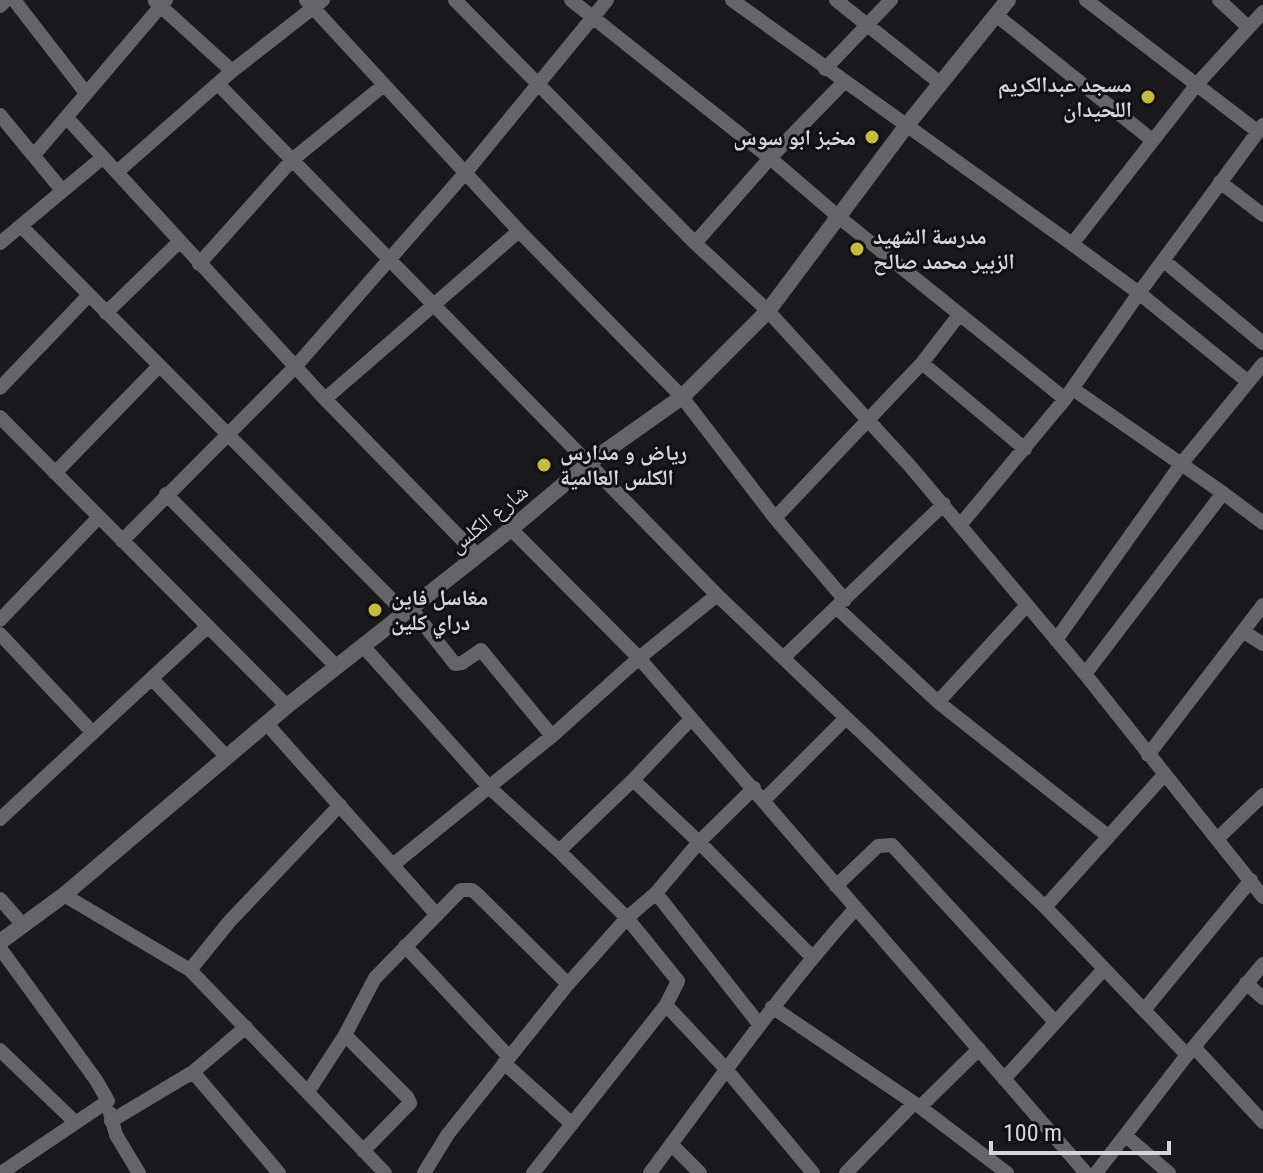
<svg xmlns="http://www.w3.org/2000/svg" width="1263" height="1173" font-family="'Roboto Condensed','Noto Naskh Arabic',sans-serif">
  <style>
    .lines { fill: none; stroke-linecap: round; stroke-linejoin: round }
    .minor { stroke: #646469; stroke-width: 14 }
    .tertiary { stroke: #646469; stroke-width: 16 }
    .poi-dot { fill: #c8bb3b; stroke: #111115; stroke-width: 3 }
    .labels { text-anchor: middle; stroke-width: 6; stroke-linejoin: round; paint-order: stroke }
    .poi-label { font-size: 22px; font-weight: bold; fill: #d4d5d7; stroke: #111115; text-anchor: start }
    .street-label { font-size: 22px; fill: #d4d5d7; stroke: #111115 }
  </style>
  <rect width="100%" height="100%" fill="#1a1a1e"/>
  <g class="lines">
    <!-- minor -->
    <path class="minor" d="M14 0 86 93
      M306 0 519 231 682 397 775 518 845 600
      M455 0 695 243 768 311 910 466 1085 674 1263 897
      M571 0 770 158 840 218 1065 399
      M732 0 1072 244 1139 293 1247 381
      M836 0 940 83
      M1086 0 1257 131
      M1219 0 1248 27
      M155 1 232 71
      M0 6 6 0
      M996 15 1152 140
      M825 69 891 0
      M218 84 717 595 1045 907 1187 1055
      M0 115 61 189
      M67 118 325 399 477 555
      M34 155 166 0
      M117 172 232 71 323 0
      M1220 182 1263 215
      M21 226 404 612
      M0 243 102 158
      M695 243 770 158 844 82
      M1072 244 1198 83 1263 12
      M1164 261 1263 343
      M199 264 292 160 384 85
      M106 313 179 242
      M922 363 1025 449
      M0 388 89 295
      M1073 389 1223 493 1085 674
      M325 399 519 231
      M0 417 287 706
      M55 473 159 366
      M1223 493 1263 523
      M166 494 336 666
      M775 518 922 363 959 315
      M961 524 1065 399 1139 293 1263 125
      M511 529 639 658 1086 1173
      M122 541 295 367 466 172 607 0
      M410 607 455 664 462 663 481 650 552 736
      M837 608 938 702 1108 836
      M0 620 98 518
      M1244 632 1263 644
      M0 634 93 733
      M1056 640 1182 463 1263 364
      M363 646 490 788 559 851 627 918 678 981 666 1005 533 1173
      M784 657 944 504
      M152 679 226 756
      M938 702 1027 605
      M266 723 437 915
      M1148 755 1263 605
      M633 780 699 842 812 957
      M764 800 845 719
      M0 819 208 626
      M1218 838 1263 795
      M559 851 633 780 691 719
      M394 864 552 736 639 658 717 595
      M836 886 878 846 892 845 1055 1022
      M656 893 759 1024
      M64 895 190 970 385 1173
      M0 899 23 925
      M1045 907 1164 775
      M405 946 509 1057
      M0 948 96 1080 108 1101 1 1173
      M190 970 229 922 340 805
      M1246 983 1263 998
      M666 1005 725 1068 813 1173
      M772 1007 920 1107 1007 1173
      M1144 1010 1251 880
      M345 1035 407 1097 410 1103 363 1151
      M1194 1047 1263 1122
      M0 1050 74 1121
      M504 1063 572 1124
      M193 1072 279 1173
      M1004 1079 1104 969
      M308 1092 345 1035 375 978 461 890H472L477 894 568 984
      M920 1107 979 1049
      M110 1113 116 1135 139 1173
      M111 1121 193 1072 246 1027
      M1126 1136 1169 1173
      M671 1144 700 1173
      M424 1173 448 1134 568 984 627 918 656 893 699 842 754 788
      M650 1173C717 1083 781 991 856 908
      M846 1173 914 1103
      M1096 1173 1187 1055 1263 964"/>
    <!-- tertiary -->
    <path class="tertiary" d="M0 942 64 895 287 706 511 529 590 462 682 397 768 311 907 125 1008 0"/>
  </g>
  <!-- markers -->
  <g class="poi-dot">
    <circle cx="1148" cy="97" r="8"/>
    <circle cx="872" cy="137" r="8"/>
    <circle cx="857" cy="249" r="8"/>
    <circle cx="544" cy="465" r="8"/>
    <circle cx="375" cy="610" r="8"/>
  </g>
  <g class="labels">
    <!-- poi labels -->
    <g class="poi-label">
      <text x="1132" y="92" text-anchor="end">مسجد عبدالكريم<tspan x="1132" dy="25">اللحيدان</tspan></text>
      <text x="856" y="145" text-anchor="end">مخبز ابو سوس</text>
      <text x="873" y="244">مدرسة الشهيد<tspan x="873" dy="25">الزبير محمد صالح</tspan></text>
      <text x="560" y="460">رياض و مدارس<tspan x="560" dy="25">الكلس العالمية</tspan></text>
      <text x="391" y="605">مغاسل فاين<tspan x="391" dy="25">دراي كلين</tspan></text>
    </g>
    <!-- street labels -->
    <g class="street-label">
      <text transform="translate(488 518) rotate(-39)" y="8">شارع الكلس</text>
    </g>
  </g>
  <!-- scale -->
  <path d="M991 1141v12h178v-12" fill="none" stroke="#d4d5d7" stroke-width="4"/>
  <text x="1003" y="1141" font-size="24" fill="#d4d5d7" stroke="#111115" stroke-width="6" paint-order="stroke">100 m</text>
</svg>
